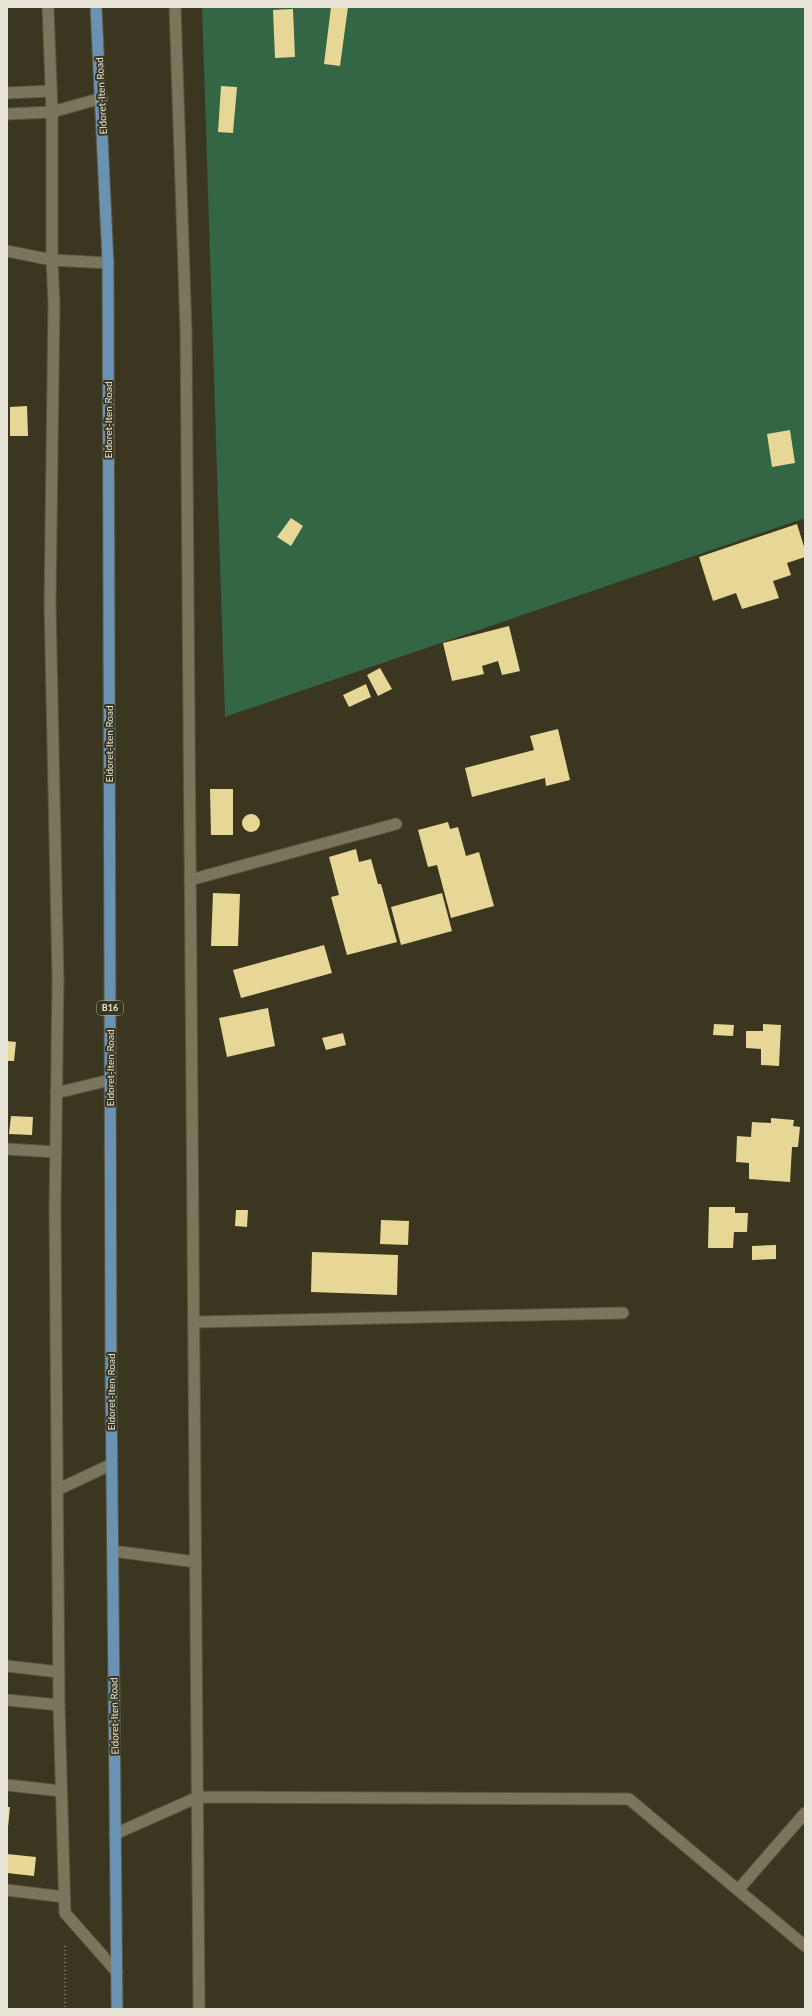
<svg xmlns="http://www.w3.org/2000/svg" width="812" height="2016" font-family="Lato,sans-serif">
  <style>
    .green { fill: #364 }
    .building { fill: #e6d796 }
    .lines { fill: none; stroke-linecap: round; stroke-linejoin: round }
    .service-casing { stroke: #595541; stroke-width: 13 }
    .minor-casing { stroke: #595541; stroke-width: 13 }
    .primary-casing { stroke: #595541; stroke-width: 13 }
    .path { stroke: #797561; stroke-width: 2.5; stroke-dasharray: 1 3; stroke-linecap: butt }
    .service { stroke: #7b755c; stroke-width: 11 }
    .minor { stroke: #7b755c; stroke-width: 11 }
    .primary { stroke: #6a92b2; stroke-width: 11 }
    .labels { text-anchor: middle; stroke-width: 4; stroke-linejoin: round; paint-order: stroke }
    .shield { fill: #3b361f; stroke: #b3b0a0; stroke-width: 1 }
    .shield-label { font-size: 9px; font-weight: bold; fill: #e7e4d7 }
    .street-label { font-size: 10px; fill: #e7e4d7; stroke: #3b361f }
  </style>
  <rect width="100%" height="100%" fill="#3b361f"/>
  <!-- green -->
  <path class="green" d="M202 7H805V518L225 717Z"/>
  <!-- building -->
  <path class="building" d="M331 7H348L340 66 324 64Z
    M293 9 295 57 275 58 273 10Z
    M221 86 237 87 233 133 218 132Z
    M27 406 28 436H10V407Z
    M790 430 795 463 772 467 767 434Z
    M291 518 303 526 291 546 277 537Z
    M797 524 805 550V557L787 563 791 575 773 581 779 598 742 609 736 593 713 601 699 557Z
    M509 626 520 671 502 675 498 661 482 666 484 674 452 681 443 643Z
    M380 668 392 689 378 696 367 675Z
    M366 684 371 697 349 707 343 695Z
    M558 729 570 780 546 786 545 778 472 797 465 768 534 750 530 736Z
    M210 789H233V835H211Z
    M242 823a9 9 0 1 1 18 0a9 9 0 1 1-18 0Z
    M448 822 450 829 458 827 466 856 479 852 494 906 451 918 437 865 428 867 418 830Z
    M356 849 359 862 371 859 378 884H381L397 942 347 955 331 897 339 895 329 857Z
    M213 893 240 894 238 946H211Z
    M442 893 452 931 401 945 391 907Z
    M324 945 332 973 241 998 233 970Z
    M268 1008 275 1046 227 1057 219 1018Z
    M714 1024 734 1025 733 1036 713 1035Z
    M763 1024 781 1025 779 1066 761 1065V1049L746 1048V1031H763Z
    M343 1033 346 1045 326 1050 322 1038Z
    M7 1041 16 1042 14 1061H7Z
    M11 1116 33 1117 32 1135 9 1134Z
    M771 1118 794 1120 793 1126 800 1127 798 1147H792L790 1182 749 1179V1163L736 1162 737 1136 751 1137 752 1122 771 1123Z
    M709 1207H735V1213H748L747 1232H734L733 1248H708Z
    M236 1210H248L247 1227 235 1226Z
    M381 1220 409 1221 408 1245 380 1244Z
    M776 1245V1259L752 1260V1246Z
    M312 1252 398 1255 397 1295 311 1292Z
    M7 1807H10L8 1827H7Z
    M7 1854 36 1857 34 1876 7 1873Z"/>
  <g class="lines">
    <!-- service casing -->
    <g class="service-casing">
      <path id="service" d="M7 93 51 91
        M7 114 52 112 102 98
        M7 251 52 260 108 263
        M190 880 396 824
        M56 1093 110 1080
        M7 1149 56 1152
        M194 1322 623 1313
        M7 1700 59 1705
        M7 1785 61 1791
        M7 1890 64 1897"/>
    </g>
    <!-- minor casing -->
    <g class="minor-casing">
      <path id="minor" d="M48 7 52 112V260L54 304 50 604 58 979 55 1209 59 1705 65 1913 117 1972
        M175 7 186 331 199 2009
        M57 1490 112 1464
        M113 1551 196 1562
        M7 1666 59 1672
        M115 1834 198 1797 629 1799 805 1946
        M738 1890 805 1813"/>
    </g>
    <!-- primary casing -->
    <g class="primary-casing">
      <path id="primary" d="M96 7 108 263 111 1381 117 2009"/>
    </g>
    <!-- path -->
    <path class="path" d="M65 1946V2009"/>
    <!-- service -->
    <use href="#service" class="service"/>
    <!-- minor -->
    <use href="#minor" class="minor"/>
    <!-- primary -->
    <use href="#primary" class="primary"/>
  </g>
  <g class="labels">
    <!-- shield labels -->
    <rect class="shield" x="97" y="1001" width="26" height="14" rx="3"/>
    <g class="shield-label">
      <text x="110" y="1011">B16</text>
    </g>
    <!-- street labels -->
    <g class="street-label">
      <text transform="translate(101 96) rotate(-93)" y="4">Eldoret-Iten Road</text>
      <text transform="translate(108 420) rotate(-90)" y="4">Eldoret-Iten Road</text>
      <text transform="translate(109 744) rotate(-90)" y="4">Eldoret-Iten Road</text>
      <text transform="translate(110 1068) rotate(-90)" y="4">Eldoret-Iten Road</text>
      <text transform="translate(111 1392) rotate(-90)" y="4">Eldoret-Iten Road</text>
      <text transform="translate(114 1716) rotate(-91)" y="4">Eldoret-Iten Road</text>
    </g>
  </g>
  <!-- border -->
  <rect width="812" height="2016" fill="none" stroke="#e7e4d7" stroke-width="16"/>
</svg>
